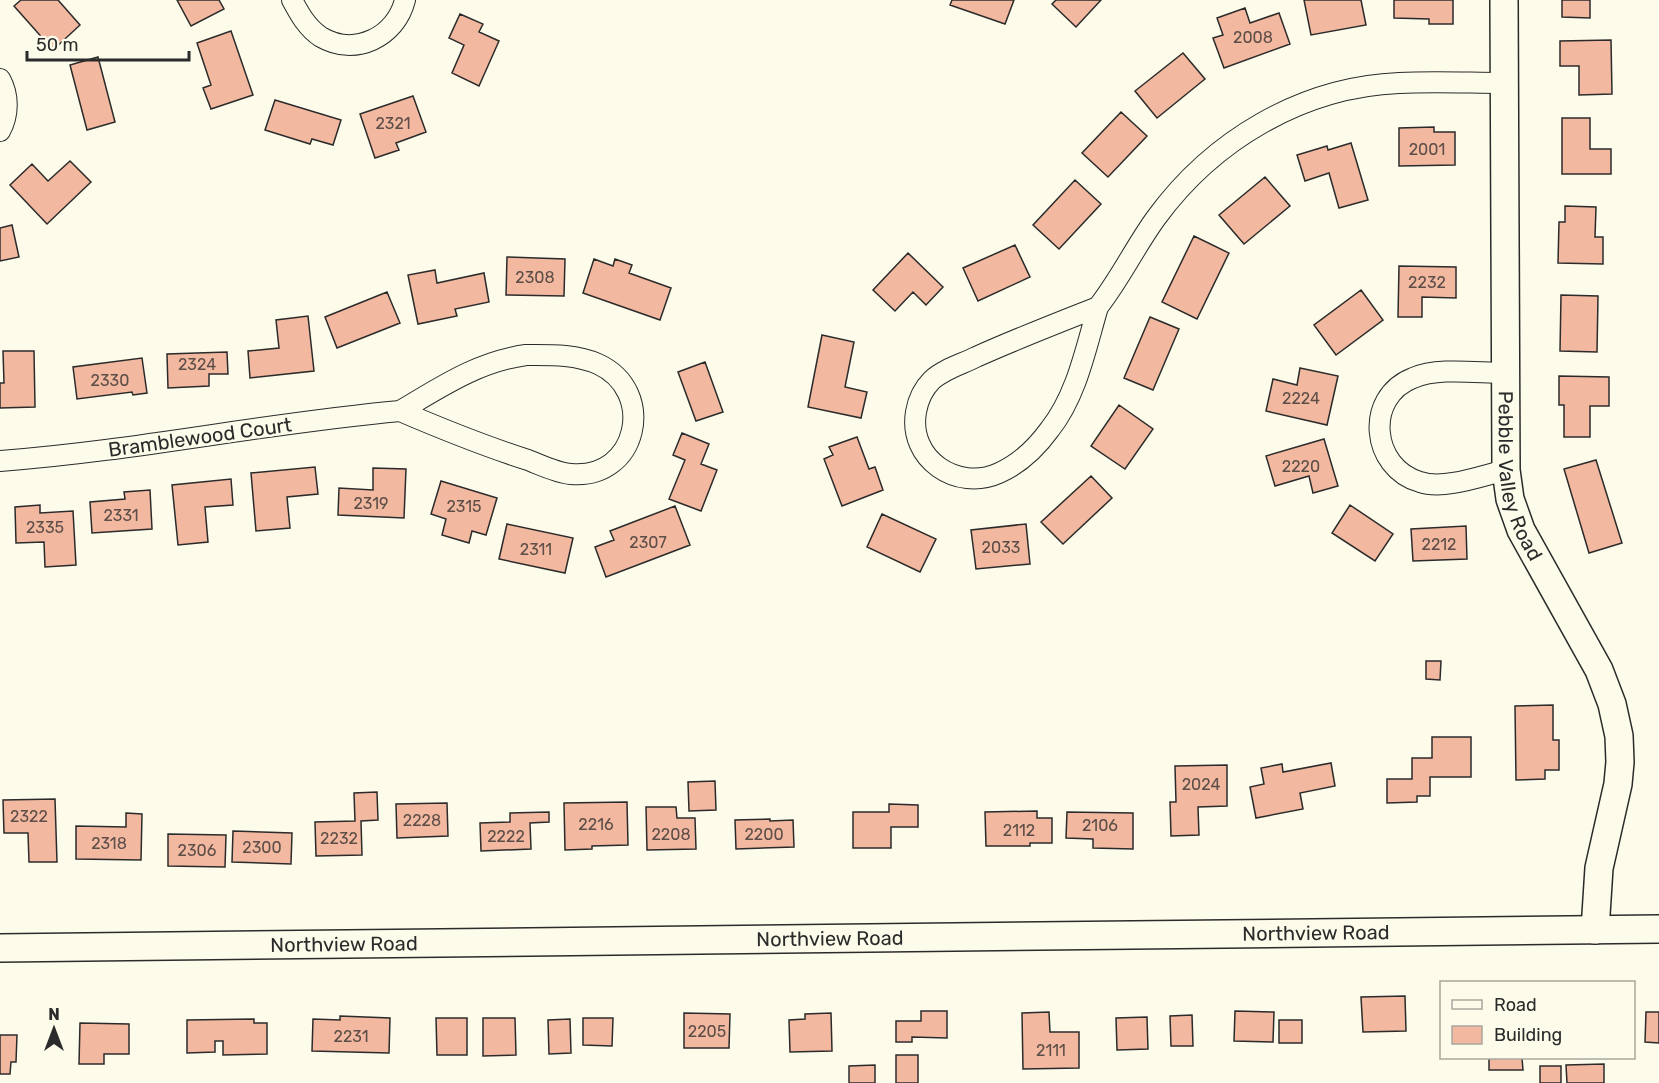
<svg xmlns="http://www.w3.org/2000/svg" width="1659" height="1083" font-family="Rubik,sans-serif">
  <style>
    .building { fill: #f2b8a0; stroke: #2b2b2b; stroke-width: 1.5 }
    .lines { fill: none; stroke-linecap: round; stroke-linejoin: round }
    .street-casing { stroke: #2b2b2b; stroke-width: 22 }
    .secondary-casing { stroke: #2b2b2b; stroke-width: 30 }
    .street { stroke: #fdfbea; stroke-width: 20 }
    .secondary { stroke: #fdfbea; stroke-width: 27 }
    .labels { text-anchor: middle; stroke-width: 4.5; stroke-linejoin: round; paint-order: stroke }
    .number-label { font-size: 16px; fill: #5d4e48 }
    .street-label { font-size: 20px; fill: #2b2b2b; stroke: #fdfbea }
  </style>
  <rect width="100%" height="100%" fill="#fdfbea"/>
  <!-- building -->
  <path class="building" d="M21 0H58L80 25 53 50 14 6Z
    M177 0H219L224 9 191 26Z
    M952 0H1014L1005 24 950 5Z
    M1056 0H1101L1076 27 1052 4Z
    M1304 0H1361L1366 25 1311 35Z
    M1394 0H1453V24H1429V19L1394 18Z
    M1562 0H1590V18L1562 17Z
    M1245 8 1250 23 1279 13 1290 44 1224 68 1213 38 1223 35 1217 18Z
    M460 14 483 24 479 32 499 41 479 86 452 73 464 45 449 38Z
    M231 31 253 95 211 109 203 88 211 85 197 43Z
    M1611 40 1612 94 1579 95V66H1560V41Z
    M1183 53 1205 79 1157 118 1135 91Z
    M98 57 115 122 87 130 70 65Z
    M413 96 426 132 396 143 399 150 375 158 360 114Z
    M275 100 341 120 333 145 312 139 310 144 265 130Z
    M1121 112 1147 136 1108 177 1082 153Z
    M1562 118H1590V149H1611V174H1562Z
    M1434 127V132H1455V165L1399 166V128Z
    M1351 143 1368 200 1339 208 1329 173 1305 181 1297 155 1327 146 1328 150Z
    M70 161 91 182 47 224 10 185 32 164 48 181Z
    M1265 177 1290 206 1244 244 1219 215Z
    M1075 180 1101 204 1059 249 1033 225Z
    M1565 206 1596 207 1595 237H1603V264L1558 263 1559 222H1565Z
    M12 225 19 257 0 261V228Z
    M1194 236 1229 253 1197 319 1162 302Z
    M1015 245 1030 277 978 301 963 268Z
    M908 253 943 287 926 305 913 292 895 311 873 290Z
    M507 257 565 259 564 296 506 295Z
    M594 259 613 266 615 259 632 265 629 273 671 288 660 320 583 293Z
    M1399 266 1456 267V298L1422 297V317H1398Z
    M435 270 437 283 484 273 489 302 455 309 457 316 418 324 408 275Z
    M1361 290 1383 320 1336 355 1314 325Z
    M387 292 400 323 337 348 325 317Z
    M1561 295 1598 296 1597 352 1560 351Z
    M308 316 314 371 250 378 248 351 279 348 276 320Z
    M1150 317 1179 329 1153 390 1124 378Z
    M822 335 854 342 845 387 867 392 861 418 808 407Z
    M3 351H34L35 407 0 408V383H4Z
    M227 352 228 374H209V386L168 388 167 354Z
    M142 358 147 393 133 395 132 392 77 399 73 367Z
    M705 362 723 412 696 421 678 372Z
    M1300 368 1338 376 1327 425 1266 411 1273 379 1297 385Z
    M1559 376 1609 377V406H1590V437H1564V405H1559Z
    M1119 405 1153 429 1125 469 1091 446Z
    M682 433 709 444 701 464 717 470 701 511 669 499 685 460 673 455Z
    M857 437 869 469 875 467 883 490 842 506 824 459 833 455 829 447Z
    M1324 439 1338 486 1313 493 1309 476 1275 486 1266 456Z
    M1596 460 1622 543 1589 553 1564 469Z
    M315 467 318 494 287 497 290 528 256 531 251 473Z
    M373 468 406 469 404 518 338 515 339 488 373 490Z
    M1091 476 1112 498 1063 544 1041 522Z
    M231 479 233 505 205 507 208 542 178 545 172 485Z
    M441 481 497 498 486 535 472 531 469 543 442 535 446 519 431 514Z
    M150 490 152 529 92 533 90 502 125 499 124 492Z
    M40 505V513L73 511 76 565 45 567 44 542 16 543 15 507Z
    M1350 505 1393 534 1375 561 1332 533Z
    M675 506 690 545 606 577 595 547 614 540 610 531Z
    M882 514 936 539 920 572 867 547Z
    M507 524 573 538 565 573 499 559Z
    M1026 524 1030 564 976 569 971 530Z
    M1466 526 1467 559 1413 561 1411 529Z
    M1426 661H1441L1440 680 1426 679Z
    M1553 705V740H1559V770H1545V779L1516 780 1515 706Z
    M1432 737H1471V777H1430V796H1417V802L1387 803V779H1412V758H1432Z
    M1331 763 1335 786 1300 793 1303 809 1256 818 1250 787 1264 784 1261 768 1282 764 1283 772Z
    M1227 765V806L1198 807 1199 835 1171 836 1170 802H1176L1175 766Z
    M715 781 716 810 689 811 688 782Z
    M377 792 378 820 361 821 362 855 316 856 315 822 355 821 354 793Z
    M55 799 57 862H29L28 833H4L3 800Z
    M627 802 628 845 592 846V849L565 850 564 803Z
    M447 803 448 836 397 838 396 804Z
    M889 804 918 805V827H891V848H853V812H889Z
    M646 807H676L677 818H695L696 849 647 850Z
    M1037 811V818H1052V843H1030V846H986L985 812Z
    M549 812V822L530 823 531 849 481 851 480 823 510 822V813Z
    M1067 812 1133 813V849L1093 848V839L1066 838Z
    M126 813 142 814 141 860 76 859V826L126 827Z
    M770 819V821L793 820 794 847 736 849 735 820Z
    M233 831 292 833 291 864 232 862Z
    M168 834 226 835 225 867 168 866Z
    M1405 996 1406 1031 1363 1032 1361 997Z
    M921 1011H947V1038L912 1037V1042H896V1021H921Z
    M1235 1011 1274 1012 1273 1042 1234 1041Z
    M1049 1012 1050 1032H1079V1068L1023 1069 1022 1013Z
    M1646 1012H1659V1043L1645 1042Z
    M684 1013 730 1014 729 1048H684Z
    M831 1013 832 1051 790 1052 789 1020 805 1019V1014Z
    M1192 1015 1193 1046H1171L1170 1016Z
    M340 1016 390 1018 389 1053 312 1051 313 1019 340 1020Z
    M1147 1017 1148 1049 1117 1050 1116 1018Z
    M436 1018H467V1055H437Z
    M483 1018H515L516 1055 483 1056Z
    M583 1018H613L612 1046 583 1045Z
    M254 1019V1023H267V1054L223 1055V1041H215V1052L187 1053V1020Z
    M570 1019 571 1053 549 1054 548 1020Z
    M1279 1020H1302V1043H1279Z
    M80 1023 129 1024V1054H104V1064H79Z
    M0 1035H17L16 1062H11L10 1074H0Z
    M896 1055H918V1083H896Z
    M1489 1058H1522L1523 1070H1489Z
    M1604 1064V1083H1567L1566 1065Z
    M875 1065V1083H849V1066Z
    M1540 1066H1561V1083H1540Z"/>
  <g class="lines">
    <!-- street casing -->
    <g class="street-casing">
      <path id="street" d="M292 0C299 13 307 28 321 37 355 57 396 37 405 0
        M0 79C9 95 9 115 0 131
        M1098 307C1086 347 1077 395 1050 429 1037 447 1019 464 999 473 957 492 908 459 916 412 918 400 923 389 932 380 944 369 962 364 976 357 1016 339 1057 323 1098 307Z
        M1098 307C1120 279 1135 247 1156 218 1213 140 1302 87 1399 83 1434 81 1470 83 1505 83
        M526 355C550 355 575 354 598 364 657 391 638 480 571 474 557 473 541 465 528 460 484 446 442 429 400 411 441 387 477 362 526 355Z
        M1504 373C1477 373 1438 367 1413 378 1364 397 1371 468 1420 482 1444 490 1481 476 1506 470
        M0 461C134 451 266 423 400 411"/>
    </g>
    <!-- secondary casing -->
    <g class="secondary-casing">
      <g id="secondary">
        <path id="s1" d="M1504 0 1506 470 1510 499 1521 530 1599 670 1612 704 1619 736 1620 762 1618 784 1599 868 1595 930"/>
        <path id="s2" d="M0 948 1659 929"/>
      </g>
    </g>
    <!-- street -->
    <use href="#street" class="street"/>
    <!-- secondary -->
    <use href="#secondary" class="secondary"/>
  </g>
  <g class="labels">
    <!-- number labels -->
    <g class="number-label">
      <text x="1253" y="43">2008</text>
      <text x="393" y="129">2321</text>
      <text x="1427" y="155">2001</text>
      <text x="535" y="283">2308</text>
      <text x="1427" y="288">2232</text>
      <text x="197" y="370">2324</text>
      <text x="110" y="386">2330</text>
      <text x="1301" y="404">2224</text>
      <text x="1301" y="472">2220</text>
      <text x="371" y="509">2319</text>
      <text x="464" y="512">2315</text>
      <text x="121" y="521">2331</text>
      <text x="45" y="533">2335</text>
      <text x="648" y="548">2307</text>
      <text x="1439" y="550">2212</text>
      <text x="1001" y="553">2033</text>
      <text x="536" y="555">2311</text>
      <text x="1201" y="790">2024</text>
      <text x="29" y="822">2322</text>
      <text x="422" y="826">2228</text>
      <text x="596" y="830">2216</text>
      <text x="1100" y="831">2106</text>
      <text x="1019" y="836">2112</text>
      <text x="671" y="840">2208</text>
      <text x="764" y="840">2200</text>
      <text x="506" y="842">2222</text>
      <text x="339" y="844">2232</text>
      <text x="109" y="849">2318</text>
      <text x="262" y="853">2300</text>
      <text x="197" y="856">2306</text>
      <text x="707" y="1037">2205</text>
      <text x="351" y="1042">2231</text>
      <text x="1051" y="1056">2111</text>
    </g>
    <!-- street labels -->
    <g class="street-label">
      <text transform="translate(200 437) rotate(-8)" y="7">Bramblewood Court</text>
      <text dy="7" stroke="none"><textPath href="#s1" startOffset="478">Pebble Valley Road</textPath></text>
      <text dy="7" stroke="none"><textPath href="#s2" startOffset="1316">Northview Road</textPath></text>
      <text dy="7" stroke="none"><textPath href="#s2" startOffset="830">Northview Road</textPath></text>
      <text dy="7" stroke="none"><textPath href="#s2" startOffset="344">Northview Road</textPath></text>
    </g>
  </g>
  <!-- legend -->
  <rect x="1440" y="981" width="195" height="78" fill="#fdfbea" stroke="#a9a89e" stroke-width="1.5"/>
  <rect x="1452" y="1000" width="30" height="9" fill="#fdfbea" stroke="#a9a89e" stroke-width="1.5"/>
  <text x="1494" y="1011" font-size="18" fill="#2b2b2b">Road</text>
  <rect x="1452" y="1026" width="30" height="18" fill="#f2b8a0" stroke="#a9a89e" stroke-width="1.5"/>
  <text x="1494" y="1041" font-size="18" fill="#2b2b2b">Building</text>
  <!-- north arrow -->
  <g transform="translate(54 1029)" stroke="#fdfbea" stroke-width="4.5" paint-order="stroke">
  <path d="M0-4.5L10 22L0 15L-10 22Z" fill="#2b2b2b"/>
  <text y="-9" font-size="16" font-weight="bold" text-anchor="middle" fill="#2b2b2b">N</text>
  </g>
  <!-- scale -->
  <path d="M27 51v9h162v-9" fill="none" stroke="#2b2b2b" stroke-width="3"/>
  <text x="36" y="51" font-size="18" fill="#2b2b2b" stroke="#fdfbea" stroke-width="4.5" paint-order="stroke">50 m</text>
</svg>
